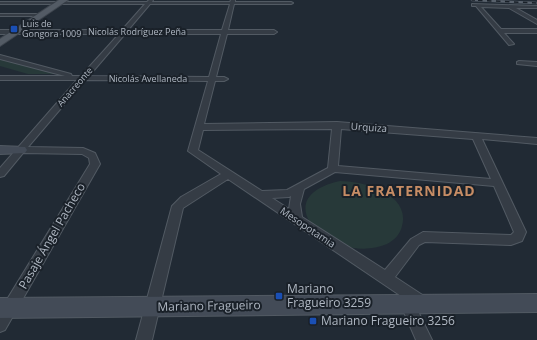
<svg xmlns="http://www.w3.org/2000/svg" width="537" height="340" font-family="'Open Sans',sans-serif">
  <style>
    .green { fill: #273939 }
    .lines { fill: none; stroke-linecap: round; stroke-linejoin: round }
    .street-casing { stroke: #525a63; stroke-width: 2 }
    .secondary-casing { stroke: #525a63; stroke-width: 2 }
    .primary-casing { stroke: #3e454e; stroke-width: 2 }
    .street { fill: #353c45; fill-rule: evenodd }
    .secondary { fill: #434b57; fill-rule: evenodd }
    .primary { fill: #535b65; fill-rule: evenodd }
    .rail-casing { stroke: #59626d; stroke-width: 2.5 }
    .rail { stroke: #1a2129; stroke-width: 1.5; stroke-dasharray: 4.5; stroke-linecap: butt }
    .transit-dot { fill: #1a4fb4; stroke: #1a2129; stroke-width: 1.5 }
    .labels { text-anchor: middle; stroke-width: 4; stroke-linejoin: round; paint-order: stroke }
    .far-poi-label { font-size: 9px; fill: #afb7c2; stroke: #1a2129; text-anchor: start }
    .far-street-label { font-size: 9px; fill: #afb7c2; stroke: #1a2129 }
    .street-label { font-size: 10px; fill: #afb7c2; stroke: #1a2129 }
    .near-street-label { font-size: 12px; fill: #afb7c2; stroke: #1a2129 }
    .near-poi-label { font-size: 12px; fill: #afb7c2; stroke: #1a2129; text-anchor: start }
    .district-label { font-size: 14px; font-weight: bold; letter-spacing: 1px; fill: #c78d65; stroke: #1a2129 }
  </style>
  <rect width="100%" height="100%" fill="#212a34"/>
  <!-- green -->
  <path class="green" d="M0 59 57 74H28L0 66Z
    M340 181C363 181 411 194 402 226 400 235 394 240 387 244 333 267 262 198 340 181Z"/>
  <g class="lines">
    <!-- street casing -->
    <g class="street-casing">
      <path id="street" d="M149 0H153L152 2H230L231 0H235V2H291L293 3 291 4H234L228 30H274L277 32 274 34H227L216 77H224L228 79 224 81H215L204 124 337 122 537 138V144L482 139 526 232 522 241 511 245 425 242 419 245 395 277 427 298 429 302 427 306 422 308 415 305 432 340H416L400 303 404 298 228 179 183 208 152 340H136L172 206 181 197 221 174 188 151 208 81 85 80 28 147 83 148 95 153 100 164 5 330 0 332V311L90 164 89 158 82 154 23 153 4 176 0 177V168L77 80H0V76H65L0 59V55L71 74 72 76H81L119 34H0V30H122L145 4H0V2H147ZM150 4H230L222 30H128ZM125 34H221L209 77 89 76ZM332 129 328 168 287 190 262 191 198 150 203 130ZM341 129 473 139 491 179 338 166ZM335 172 494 186 514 232 511 235 423 232 411 239 385 270 302 217 300 204 304 189ZM291 196 289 209 272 198 289 197Z
        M472 4 537 6V8H516L537 20V24L509 8 481 7 501 29H537V33H504L514 44 509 45 476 6H472Z
        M0 14H41L43 15 41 16H0Z
        M519 61 537 62V66L517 64V62Z"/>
    </g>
    <!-- secondary casing -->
    <g class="secondary-casing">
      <path id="secondary" d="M0 146 25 147 27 150 25 153 0 154Z
        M537 294V312L0 318V298Z"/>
    </g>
    <!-- primary casing -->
    <g class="primary-casing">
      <path id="primary" d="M59 0H68L0 46V39Z"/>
    </g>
    <!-- street -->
    <use href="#street" class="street"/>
    <!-- secondary -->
    <use href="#secondary" class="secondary"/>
    <!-- primary -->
    <use href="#primary" class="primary"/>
    <!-- rail casing -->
    <g class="rail-casing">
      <path id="rail" d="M475 0H472L537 3"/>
    </g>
    <!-- rail -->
    <use href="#rail" class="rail"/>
  </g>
  <!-- markers -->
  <g class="transit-dot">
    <rect x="10" y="25" width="8" height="8" rx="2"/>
    <rect x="275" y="292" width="8" height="8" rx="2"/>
    <rect x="309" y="317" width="8" height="8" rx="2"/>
  </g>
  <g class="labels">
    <!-- far-poi labels -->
    <g class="far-poi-label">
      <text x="22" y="27">Luis de<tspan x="22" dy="10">Gongora 1009</tspan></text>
    </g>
    <!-- far-street labels -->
    <g class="far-street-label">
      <text x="137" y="35">Nicolás Rodríguez Peña</text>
      <text x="148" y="82">Nicolás Avellaneda</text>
      <text transform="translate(75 87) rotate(-49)" y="3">Anacreonte</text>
    </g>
    <!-- street labels -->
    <g class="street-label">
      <text transform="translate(369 127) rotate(4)" y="4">Urquiza</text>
      <text transform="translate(308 227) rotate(34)" y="4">Mesopotamia</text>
    </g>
    <!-- near-street labels -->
    <g class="near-street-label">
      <text transform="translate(52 236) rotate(-60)" y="4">Pasaje Ángel Pacheco</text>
      <text transform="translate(209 306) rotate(-1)" y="4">Mariano Fragueiro</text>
    </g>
    <!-- near-poi labels -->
    <g class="near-poi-label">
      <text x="287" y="293">Mariano<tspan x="287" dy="14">Fragueiro 3259</tspan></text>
      <text x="321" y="325">Mariano Fragueiro 3256</text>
    </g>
    <!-- district labels -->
    <g class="district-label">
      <text x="409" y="196">LA FRATERNIDAD</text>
    </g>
  </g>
</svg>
